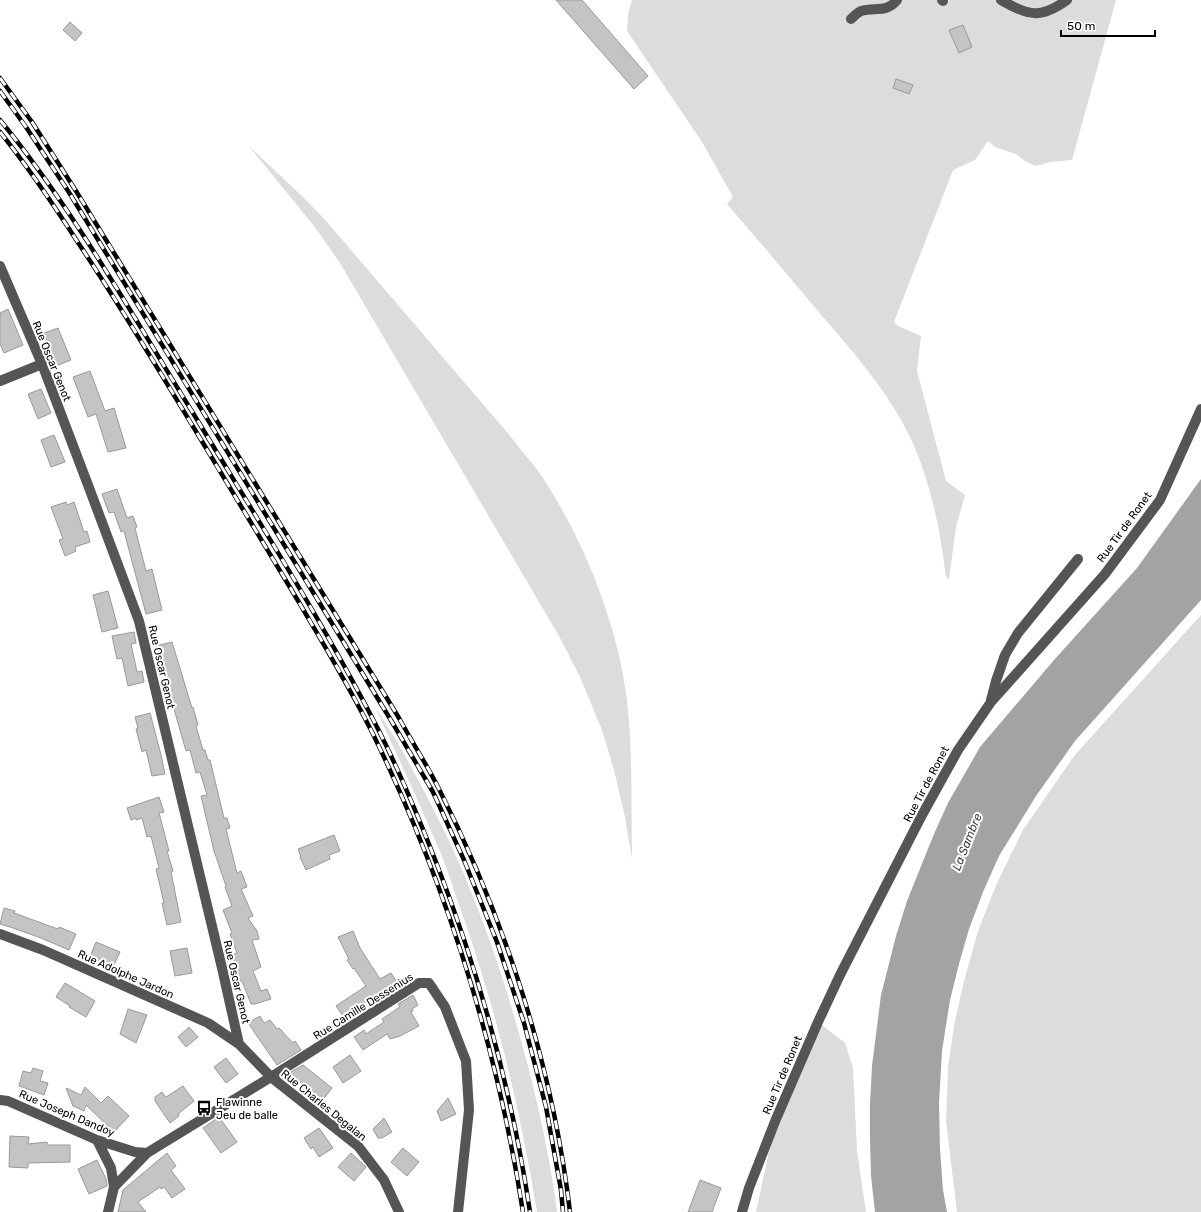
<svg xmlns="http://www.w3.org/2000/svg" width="1201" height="1212" font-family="Rubik,sans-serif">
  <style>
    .green { fill: #dcdcdc }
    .water { fill: #a3a3a3 }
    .building { fill: #c4c4c4; stroke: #999 }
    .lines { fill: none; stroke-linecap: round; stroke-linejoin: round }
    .minor { stroke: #555; stroke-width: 10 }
    .rail-casing { stroke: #000; stroke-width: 4.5 }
    .rail { stroke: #fff; stroke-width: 3; stroke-dasharray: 9; stroke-linecap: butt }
    .labels { text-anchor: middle; stroke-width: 4; stroke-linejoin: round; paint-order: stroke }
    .street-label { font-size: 11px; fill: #000; stroke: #fff }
    .poi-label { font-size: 11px; fill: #000; stroke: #fff; text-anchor: start }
    .water-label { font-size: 12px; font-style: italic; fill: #444; stroke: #fff }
  </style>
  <rect width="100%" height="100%" fill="#fff"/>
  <!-- green -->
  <path class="green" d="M632 0H1116L1072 160 1050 162 1036 166 1025 161 1016 154 995 147 988 141 975 160 953 170 894 322 898 326 921 336 917 371 946 481 965 495 956 527 949 579 946 577C940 529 931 482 910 437 889 393 855 354 823 317 791 279 759 241 727 204L733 197 702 142 627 31 628 14Z
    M248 145 307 201 327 222 511 437C519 448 528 458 536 468 581 532 618 623 627 701 633 754 631 806 632 859L625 817 614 770 602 730 580 677 559 636 340 263 314 226Z
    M1201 615V1212H957L946 1121 948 1068 954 1026 963 985 978 931 997 883 1023 830 1074 756Z
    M374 705C384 722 395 737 404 754 430 801 455 849 474 899 496 953 513 1010 528 1066 540 1114 551 1163 557 1212H537C520 1107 495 1005 459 905 453 888 448 871 441 854 420 804 397 755 374 705Z
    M818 1022 845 1043 853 1068 857 1151 866 1212H756L776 1119Z"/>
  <!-- water -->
  <path class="water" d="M1201 479V600L1075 741 1036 796 999 856 983 892 969 929 959 964 950 1000 942 1051 939 1103 940 1149 943 1190 947 1212H875L871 1176 870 1140V1104L872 1066 881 995 896 936 907 901 934 834 948 803 980 747 1054 660 1137 568Z"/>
  <!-- building -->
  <path class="building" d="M556 0H582L648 76 634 89Z
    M70 22 82 33 75 41 63 30Z
    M963 25 972 47 959 53 949 30Z
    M896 79 913 85 909 94 893 88Z
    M8 309 23 345 4 353 0 344V313Z
    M58 328 71 360 56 366 44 333Z
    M90 371 105 411 114 408 126 448 108 452 96 414 88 417 73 377Z
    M41 389 51 413 38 419 28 394Z
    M54 435 65 462 51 467 41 440Z
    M117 489 127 518 133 516 137 527 135 528 146 571 152 569 162 610 146 614 124 531 121 532 114 512 109 513 102 494Z
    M66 502 67 505 74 502 84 532 87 531 90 542 75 547 76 551 65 556 59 540 63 539 51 507Z
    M108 591 118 628 102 632 93 595Z
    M134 632 136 643 131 644 137 672 142 671 144 682 128 686 122 658 117 659 112 636Z
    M172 642 192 708 193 707 198 725 196 726 203 750H205L208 760H210L224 818H227L230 828 226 829 237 873 241 871 247 887 241 889 253 916 248 918 257 931 259 939 252 940 261 967 253 971 261 991 267 989 271 999 255 1004H251L242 981 241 982 235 970 231 955 237 953 230 934 232 933 223 910 232 906 225 887 226 886 214 851 201 796 207 795 200 772 196 773 190 750 186 751 156 646Z
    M150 713 161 755 165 774 152 776 146 750 142 752 136 729 138 728 135 717Z
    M159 797 164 812 159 813 169 851H167L173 871 171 872 181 922 167 925 162 903H164L156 869 159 868 151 836 147 837 142 818 136 820V818L131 820 127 808Z
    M334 835 340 851 329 855 330 859 306 870 300 857H301L298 849Z
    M4 908 15 911 14 913 58 929 59 927 76 934 69 950 41 938 10 927 0 924Z
    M353 931 360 948 380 979 391 973 400 987 390 993 387 988 356 1009 343 1016 336 1006 366 986 354 968 353 969 347 960 349 959 338 937Z
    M96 942 120 952 112 969 89 959Z
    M187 948 192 973 175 976 170 951Z
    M65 983 95 1001 86 1017 69 1007 70 1006 56 997Z
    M413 995 418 1005 412 1009 413 1011 411 1012 419 1026 400 1036 390 1039 387 1034 363 1050 354 1037 364 1030 366 1034 384 1022 382 1019 400 1007 398 1004Z
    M128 1009 147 1015 136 1043 120 1034Z
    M260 1016 264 1023 270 1020 277 1029 279 1028 293 1043 295 1041 301 1050 277 1065 248 1023Z
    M189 1027 198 1037 186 1047 178 1037Z
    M350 1055 361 1071 343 1083 333 1067Z
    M226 1058 238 1074 226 1083 214 1067Z
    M303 1065 332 1088 322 1101 289 1073Z
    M33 1068 43 1071 40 1081 48 1083 44 1095 19 1086 23 1071 31 1073Z
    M183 1086 194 1101 178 1114 179 1116 170 1123 155 1101V1097L162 1092 166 1097Z
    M85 1087 101 1103 108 1096 129 1116 114 1132 86 1105 84 1111 73 1106 66 1088 81 1095Z
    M448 1098 456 1114 441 1121 437 1111Z
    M219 1117 237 1142 221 1153 203 1128Z
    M384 1118 392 1132 382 1138H378L373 1129Z
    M319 1128 333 1148 319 1157 313 1147 311 1149 304 1138Z
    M10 1136 29 1137 28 1144 47 1142 48 1145H70V1162L28 1163V1168L9 1167Z
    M403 1148 419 1162 407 1176 391 1162Z
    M167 1153 176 1166 171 1170 185 1189 172 1198 164 1187 161 1189 160 1187 138 1202 146 1212H118L123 1190Z
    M351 1153 366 1167 354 1181 338 1167Z
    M97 1160 106 1179 107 1186 89 1194 78 1169Z
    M700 1180 721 1188 712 1212H688Z"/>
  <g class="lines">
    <!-- minor -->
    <path class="minor" d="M942 0 943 1
      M1001 0C1028 16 1041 19 1067 0
      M851 19C854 16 857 13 861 11 875 7 887 13 897 0
      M0 266 42 364 88 485 139 621 222 968 239 1044
      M0 381 42 364
      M991 700 996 681 1005 655 1018 633 1078 559
      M0 934 43 950 208 1023 239 1044 271 1077 358 1146 384 1180 399 1212
      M0 1100 8 1101 97 1140 135 1152 147 1153 271 1077 419 983H429L445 1007 466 1061 469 1110 458 1212
      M97 1140 111 1168 114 1187 108 1212
      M114 1187 147 1153
      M742 1212 749 1188 776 1119 818 1022 840 975 922 815 958 750 991 702 1105 574 1160 500 1201 409"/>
    <!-- rail casing -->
    <g class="rail-casing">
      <path id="rail" d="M0 78 32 122 76 191 399 718C412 742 427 765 439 789 505 919 553 1067 570 1212
        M0 91 26 127 70 194 344 643 392 722 433 792 464 860 497 942 524 1023 546 1107 561 1190 563 1212
        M0 120C74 210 132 315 193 413 256 517 321 619 377 727 399 770 418 816 436 862 480 975 512 1092 530 1212
        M0 132C28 167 53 204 77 241 121 307 162 375 203 443 234 495 266 547 297 599 323 643 349 686 372 732 446 883 497 1046 523 1212"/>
    </g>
    <!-- rail -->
    <use href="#rail" class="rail"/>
  </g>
  <!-- icons -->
  <defs>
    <g id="bus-bare" transform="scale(1.2)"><path d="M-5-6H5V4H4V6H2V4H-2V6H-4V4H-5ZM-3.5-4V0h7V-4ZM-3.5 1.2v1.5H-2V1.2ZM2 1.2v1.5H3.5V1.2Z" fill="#000" stroke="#fff" stroke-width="2.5" paint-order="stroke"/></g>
  </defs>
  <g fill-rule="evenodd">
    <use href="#bus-bare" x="204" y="1108"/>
  </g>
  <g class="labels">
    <!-- street labels -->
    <g class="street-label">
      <text transform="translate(52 361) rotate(68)" y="4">Rue Oscar Genot</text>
      <text transform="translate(1124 527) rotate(-54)" y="4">Rue Tir de Ronet</text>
      <text transform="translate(162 667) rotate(77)" y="4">Rue Oscar Genot</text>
      <text transform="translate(926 784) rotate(-62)" y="4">Rue Tir de Ronet</text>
      <text transform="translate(126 974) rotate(24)" y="4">Rue Adolphe Jardon</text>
      <text transform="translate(237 982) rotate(77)" y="4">Rue Oscar Genot</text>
      <text transform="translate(363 1006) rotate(-32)" y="4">Rue Camille Dessenius</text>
      <text transform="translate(782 1075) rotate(-67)" y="4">Rue Tir de Ronet</text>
      <text transform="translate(324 1105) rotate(39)" y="4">Rue Charles Degalan</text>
      <text transform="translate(67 1113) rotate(23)" y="4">Rue Joseph Dandoy</text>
    </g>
    <!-- poi labels -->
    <g class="poi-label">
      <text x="216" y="1106">Flawinne<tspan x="216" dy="13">Jeu de balle</tspan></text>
    </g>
    <!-- water labels -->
    <g class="water-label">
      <text transform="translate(967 842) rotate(-68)" y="4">La Sambre</text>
    </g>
  </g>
  <!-- scale -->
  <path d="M1061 30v6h94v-6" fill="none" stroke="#000000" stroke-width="2"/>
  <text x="1067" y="30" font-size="12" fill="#000000" stroke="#ffffff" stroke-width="3" paint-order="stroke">50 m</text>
</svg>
